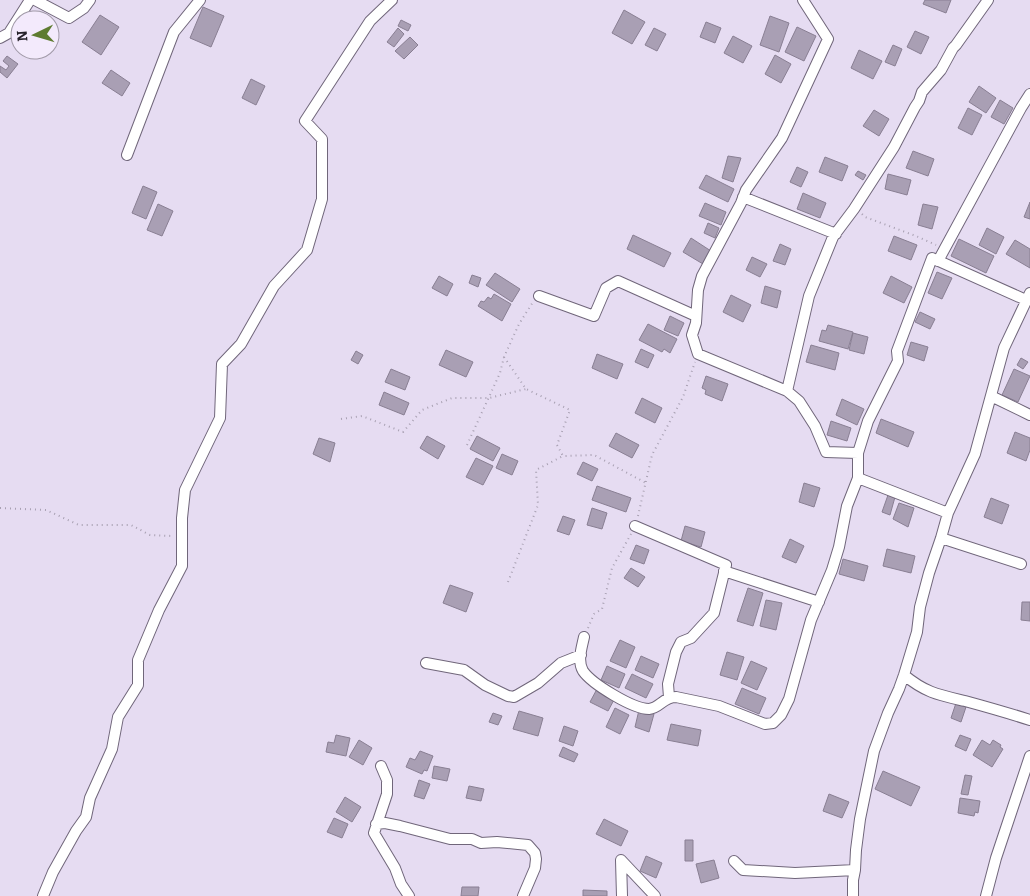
<svg xmlns="http://www.w3.org/2000/svg" width="1030" height="896" font-family="Bitter,serif">
  <style>
    .building { fill: #a99fb4; stroke: #897f93 }
    .lines { fill: none; stroke-linecap: round; stroke-linejoin: round }
    .street-casing { stroke: #70667a; stroke-width: 12 }
    .path { stroke: #a8a0b2; stroke-width: 2; stroke-dasharray: 1 4; stroke-linecap: butt }
    .street { stroke: #fff; stroke-width: 10 }
  </style>
  <rect width="100%" height="100%" fill="#e6dcf2"/>
  <!-- building -->
  <path class="building" d="M925 0H951L946 13 923 4Z
    M203 7 224 16 211 47 190 38Z
    M624 10 645 22 632 44 612 33Z
    M100 15 119 27 101 55 82 42Z
    M770 16 789 23 779 52 760 45Z
    M401 20 411 25 408 31 398 26Z
    M706 22 721 28 715 43 700 37Z
    M797 27 816 36 804 61 785 52Z
    M398 28 404 34 394 47 387 42Z
    M654 28 666 34 657 51 645 45Z
    M915 31 929 37 921 54 907 47Z
    M733 36 752 46 743 63 724 53Z
    M410 37 418 45 404 59 395 51Z
    M893 45 902 49 895 66 885 62Z
    M859 50 882 61 873 79 851 68Z
    M775 55 791 64 781 83 765 74Z
    M7 56 18 64 7 78 0 72V66L6 70 9 66 3 61Z
    M111 70 130 83 122 96 102 83Z
    M251 79 265 86 256 105 242 98Z
    M979 86 996 98 986 113 969 102Z
    M1000 100 1013 108 1004 124 991 117Z
    M968 108 982 115 972 135 958 128Z
    M874 110 889 119 879 136 863 126Z
    M913 151 934 159 928 176 906 168Z
    M728 156 741 158 733 182 722 178Z
    M825 157 848 166 842 181 819 172Z
    M797 167 808 172 801 187 790 182Z
    M858 171 866 175 863 180 855 175Z
    M888 174 911 180 907 195 885 189Z
    M706 175 734 189 728 202 699 188Z
    M143 186 157 192 146 219 132 213Z
    M803 193 826 203 820 218 797 209Z
    M1030 202V219L1024 217Z
    M705 203 726 212 721 225 699 216Z
    M158 204 173 211 162 236 147 230Z
    M923 204 938 207 932 229 918 225Z
    M708 223 719 228 715 238 704 233Z
    M987 228 1004 237 996 254 979 245Z
    M633 235 671 253 664 267 627 249Z
    M894 236 917 245 911 260 888 251Z
    M691 238 711 251 703 264 683 252Z
    M959 239 994 256 986 273 951 256Z
    M1015 240 1030 249V268L1006 254Z
    M780 244 791 249 785 265 773 261Z
    M752 257 767 264 760 277 746 270Z
    M937 272 952 278 942 299 928 293Z
    M495 273 520 289 512 302 486 285Z
    M472 275 481 278 478 287 469 283Z
    M439 276 453 284 447 296 432 288Z
    M891 276 912 287 904 303 883 293Z
    M765 286 781 291 777 308 761 303Z
    M494 294 511 304 502 321 478 306 481 301 484 302 488 297 491 299Z
    M731 295 751 305 743 322 723 312Z
    M920 312 935 319 930 329 915 322Z
    M670 316 684 323 678 336 664 330Z
    M648 324 677 339 670 353 664 349 662 352 639 340Z
    M828 325 853 332 848 349 819 341 822 330 826 331Z
    M853 333 868 337 864 354 849 350Z
    M911 342 928 347 924 361 907 355Z
    M811 345 839 353 835 370 806 362Z
    M641 349 654 355 648 368 635 362Z
    M446 350 473 362 466 377 439 365Z
    M356 351 363 355 358 364 351 360Z
    M597 354 623 364 617 379 592 368Z
    M1021 358 1028 362 1023 369 1017 365Z
    M391 369 410 377 405 390 385 382Z
    M1014 369 1030 376 1018 402 1002 395Z
    M706 376 728 384 722 401 705 394 706 390 702 388Z
    M384 392 409 403 404 415 379 405Z
    M642 398 662 408 655 423 635 413Z
    M842 399 864 409 857 425 836 415Z
    M881 419 914 432 908 447 876 433Z
    M831 421 851 428 847 441 827 435Z
    M1015 432 1030 438V450L1026 461 1007 453Z
    M616 433 639 445 632 458 609 446Z
    M427 436 445 446 438 459 420 448Z
    M477 436 500 448 493 461 470 449Z
    M319 438 335 443 330 462 313 454Z
    M502 454 518 461 512 475 496 468Z
    M476 458 493 466 483 485 466 477Z
    M583 462 598 469 592 481 577 474Z
    M804 483 820 488 814 507 799 502Z
    M597 486 631 498 626 512 592 500Z
    M888 495 895 497 890 515 882 512Z
    M991 498 1009 505 1002 524 984 517Z
    M899 503 914 508 908 527 893 519Z
    M592 508 607 513 602 529 587 525Z
    M563 516 575 520 569 535 557 531Z
    M685 526 705 532 701 547 681 541Z
    M790 539 804 546 796 563 782 557Z
    M636 545 649 550 644 564 630 559Z
    M887 549 915 556 911 573 883 566Z
    M843 559 868 566 864 581 839 574Z
    M631 568 645 577 638 587 624 578Z
    M450 585 473 593 466 612 443 603Z
    M748 588 763 593 753 626 737 621Z
    M766 600 782 603 776 630 760 626Z
    M1022 602H1030V621L1021 620Z
    M620 640 635 647 626 668 610 661Z
    M727 652 744 657 737 680 720 675Z
    M641 656 659 664 653 678 635 670Z
    M751 661 767 668 757 690 741 683Z
    M607 666 625 674 619 688 601 680Z
    M632 674 653 684 646 698 625 688Z
    M742 688 766 698 759 714 735 704Z
    M597 689 615 698 608 711 590 702Z
    M956 703 966 707 961 722 951 718Z
    M615 708 629 715 620 734 606 727Z
    M639 710 654 714 649 732 635 727Z
    M519 711 543 718 538 736 513 729Z
    M493 713 502 716 498 725 489 722Z
    M671 724 701 730 698 746 667 740Z
    M564 726 578 731 573 746 559 741Z
    M336 735 350 738 346 756 326 752 328 742 334 743Z
    M960 735 971 739 966 751 955 746Z
    M359 740 372 748 363 765 349 757Z
    M982 740 990 745 993 740 1001 745 1000 747 1003 749 992 767 973 755Z
    M563 747 578 754 574 762 559 756Z
    M420 751 433 756 427 771 424 770 422 774 406 767 410 758 415 760Z
    M434 766 450 769 447 781 432 778Z
    M883 771 920 787 911 806 875 789Z
    M965 775 972 776 968 795 961 794Z
    M419 780 430 784 424 799 414 796Z
    M469 786 484 789 481 801 466 798Z
    M829 794 849 802 842 818 823 811Z
    M345 797 361 807 352 822 336 812Z
    M960 798 980 801 978 813 975 812 974 816 958 813Z
    M334 818 348 824 342 838 327 832Z
    M604 819 628 831 621 846 596 834Z
    M685 840H693V861H685Z
    M646 856 662 863 656 878 640 871Z
    M714 860 719 878 701 883 696 864Z
    M462 887H479L478 896H461Z
    M583 890 607 891V896H583Z"/>
  <g class="lines">
    <!-- street casing -->
    <g class="street-casing">
      <path id="street" d="M35 0 69 18 84 8 90 0
        M803 0 828 39 782 138 746 190 741 203 702 276 698 290 696 323 692 335 698 354 787 391 799 401 815 426 826 452 858 453
        M0 38 9 33 30 0
        M127 155 174 32 200 0
        M743 197 836 234
        M938 261 1021 108 1030 94
        M539 296 594 316 606 288 618 281 696 316
        M787 391 809 296 833 237 854 209 894 147 915 107 919 101 922 92 941 70 953 48 956 45 988 0
        M991 396 1030 415
        M858 478 948 513
        M635 526 726 565 714 613 691 638 681 642 676 652 668 684 669 697
        M941 538 1021 564
        M724 571 819 602
        M584 637C582 647 577 661 583 671 592 684 633 709 649 709 660 708 663 697 676 697L719 706 765 724 773 723 781 715 789 699 811 620 832 570 839 547 847 506 858 478V453L868 421 898 361 897 351 932 258 1026 300
        M426 663 464 670 485 685 508 696 514 697 538 683 561 663 581 655
        M904 675C926 693 939 695 965 701 987 707 1008 713 1030 720
        M381 766 387 780V794L374 833 395 868 401 884 409 896
        M376 824 385 823 400 826 450 839H472L481 843 497 842 528 845 535 853 536 859 535 868 523 896
        M621 860 655 896
        M621 860 622 896
        M734 861 743 870 795 873 855 870
        M43 896 53 872 76 831 86 817 90 798 112 749 118 717 138 685V660L159 610 182 566V518L185 490 220 418 222 364 241 344 274 286 307 250 322 199V139L305 121 370 21 392 0
        M853 896V880L855 870 856 850 860 819 874 751 888 713 899 689 904 675 917 632 920 607 929 573 941 538 948 513 975 454 1004 348 1030 293
        M986 896 996 858 1030 756"/>
    </g>
    <!-- path -->
    <path class="path" d="M862 214 865 217 916 236 936 245
      M504 357 526 389 570 410 557 445 563 456 594 455 646 483
      M341 419 362 416 403 432 422 410 452 398H489L526 389
      M467 445 500 373 504 357 519 324 533 302
      M0 508 46 510 79 525H131L150 535 172 536
      M638 516 652 455 683 397 695 362
      M508 582 538 505 536 470 563 456
      M588 628 594 614 602 609 612 568 631 534"/>
    <!-- street -->
    <use href="#street" class="street"/>
  </g>
  <!-- north arrow -->
  <g transform="translate(35 35) rotate(265)"><circle r="24" fill="#f3eafc" stroke="#a19aa8"/>
  <path d="M0-4L9 19L0 12L-9 19Z" fill="#5e7b30"/>
  <text y="-8" font-size="14" font-weight="bold" text-anchor="middle" fill="#25212a">N</text>
  </g>
</svg>
